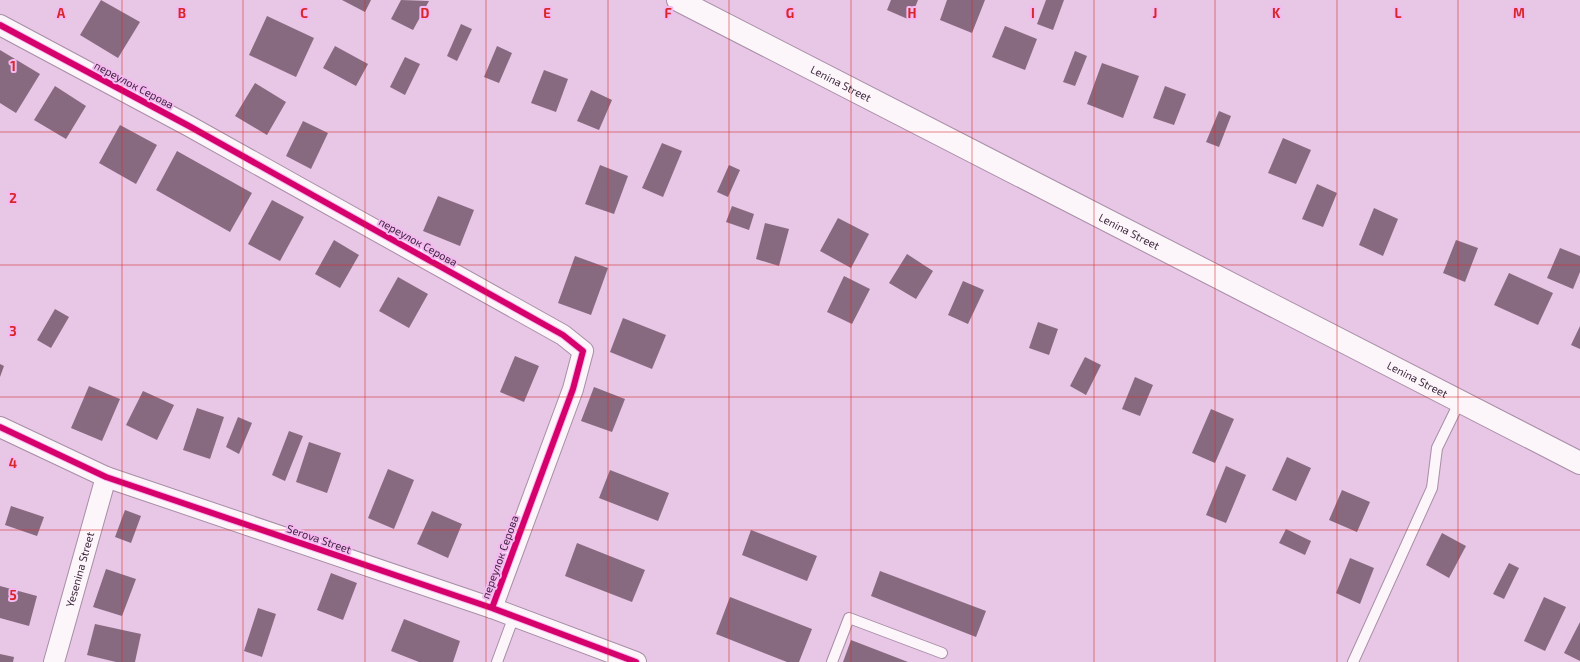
<svg xmlns="http://www.w3.org/2000/svg" width="1580" height="662" font-family="'Exo 2',sans-serif">
  <style>
    .building { fill: #876a80 }
    .lines { fill: none; stroke-linecap: round; stroke-linejoin: round }
    .service-casing { stroke: #a88ea6; stroke-width: 12 }
    .minor-casing { stroke: #a88ea6; stroke-width: 22 }
    .secondary-casing { stroke: #a88ea6; stroke-width: 24 }
    .service { stroke: #fcf6fb; stroke-width: 10 }
    .minor { stroke: #fcf6fb; stroke-width: 20 }
    .secondary { stroke: #fcf6fb; stroke-width: 22 }
    .cycleway-casing { stroke: #f5b9f1; stroke-width: 8 }
    .cycleway { stroke: #d6006c; stroke-width: 6 }
    .grid { fill: none; stroke: #d62828; stroke-width: 1; stroke-opacity: 0.55 }
    .labels { text-anchor: middle; stroke-width: 4; stroke-linejoin: round; paint-order: stroke }
    .street-label { font-size: 11px; fill: #3e273d; stroke: #f5b9f1 }
    .grid-label { font-size: 13px; text-anchor: middle; font-weight: bold; fill: #d62828; stroke: #f5b9f1; stroke-width: 4; stroke-linejoin: round; paint-order: stroke }
  </style>
  <rect width="100%" height="100%" fill="#e8c6e5"/>
  <!-- building -->
  <path class="building" d="M101 0 140 22 118 58 80 35Z
    M342 0H371L365 12Z
    M401 0 429 1 413 30 391 19Z
    M891 0H918L910 20 887 10Z
    M947 0H985L972 33 940 20Z
    M1046 0H1064L1053 30 1037 24Z
    M267 16 314 38 296 77 249 55Z
    M461 24 472 29 457 61 447 56Z
    M1005 26 1037 39 1025 70 992 57Z
    M335 46 368 64 356 86 323 68Z
    M497 46 512 53 499 83 484 77Z
    M0 50 40 74 16 113 0 103Z
    M1075 51 1087 56 1075 86 1063 82Z
    M405 57 420 64 405 95 390 87Z
    M1102 63 1139 76 1123 118 1087 104Z
    M544 70 568 79 556 112 531 103Z
    M255 83 286 102 267 135 235 116Z
    M55 86 86 106 66 139 34 120Z
    M1165 86 1186 94 1174 125 1153 118Z
    M591 90 612 100 599 130 577 121Z
    M1219 111 1231 116 1219 147 1206 142Z
    M303 121 328 133 311 169 286 156Z
    M120 125 157 145 136 184 99 163Z
    M1283 138 1311 150 1296 184 1268 173Z
    M662 143 682 151 663 197 642 188Z
    M177 151 252 193 230 232 156 190Z
    M600 165 628 176 614 214 585 204Z
    M729 165 740 170 728 197 717 192Z
    M1317 184 1337 193 1323 227 1302 219Z
    M438 196 474 210 460 246 423 231Z
    M272 200 304 217 280 261 248 244Z
    M732 206 754 214 749 230 726 222Z
    M1374 208 1398 219 1383 256 1359 245Z
    M838 218 869 234 851 268 820 251Z
    M765 223 789 229 779 266 756 259Z
    M334 240 359 255 340 288 315 274Z
    M1456 240 1478 248 1465 282 1443 273Z
    M1560 248 1580 256V272L1573 289 1547 278Z
    M907 254 933 271 916 299 889 283Z
    M575 256 608 268 591 315 558 303Z
    M1509 273 1553 293 1538 325 1494 305Z
    M844 276 870 289 852 324 827 312Z
    M398 277 428 294 409 328 379 311Z
    M963 281 984 290 968 324 948 315Z
    M55 309 69 317 51 348 37 340Z
    M623 318 666 335 652 369 610 352Z
    M1038 322 1058 329 1049 355 1029 348Z
    M1580 326V349L1571 345Z
    M515 356 539 366 524 402 500 392Z
    M1085 357 1101 365 1086 395 1070 386Z
    M0 364 4 366 0 377Z
    M1135 377 1153 385 1140 416 1122 409Z
    M89 386 120 399 102 441 71 428Z
    M594 387 625 399 612 432 581 421Z
    M143 391 174 405 157 440 126 425Z
    M197 408 224 417 210 459 183 450Z
    M1211 409 1234 419 1215 463 1192 453Z
    M238 417 252 423 239 454 226 447Z
    M289 431 303 436 285 481 272 475Z
    M309 442 341 453 327 493 296 482Z
    M1287 457 1311 468 1296 501 1272 490Z
    M1226 466 1246 475 1226 523 1206 515Z
    M388 469 414 480 394 529 368 518Z
    M610 470 669 493 658 521 599 498Z
    M1342 490 1370 502 1357 532 1329 520Z
    M11 506 44 517 37 536 5 525Z
    M125 510 141 516 131 543 115 537Z
    M432 511 462 524 448 558 417 544Z
    M1286 529 1311 541 1305 555 1279 543Z
    M751 530 817 556 807 581 742 555Z
    M1442 533 1466 546 1449 578 1426 565Z
    M577 543 645 570 632 602 565 576Z
    M1350 558 1374 568 1360 604 1336 593Z
    M1509 563 1519 568 1504 599 1493 594Z
    M106 569 136 579 122 616 93 607Z
    M880 571 986 611 976 637 871 596Z
    M331 573 357 583 343 620 317 610Z
    M0 586 37 596 29 626 0 618Z
    M730 597 812 629 799 662H787L716 634Z
    M1544 597 1566 607 1545 651 1524 641Z
    M258 608 276 614 262 657 244 651Z
    M404 619 460 641 453 662H419L391 651Z
    M1580 622V661L1564 653Z
    M95 624 141 634 135 662H116L87 655Z
    M851 640 908 662H843Z
    M0 654 14 657 13 662H0Z"/>
  <g class="lines">
    <!-- service casing -->
    <g class="service-casing">
      <path id="service" d="M497 662 514 616
        M832 662 849 618 942 653
        M1353 662 1432 488 1437 448 1460 401"/>
    </g>
    <!-- minor casing -->
    <g class="minor-casing">
      <g id="minor">
        <path d="M0 25 189 126 563 335 583 351 573 389 492 608"/>
        <path d="M0 427 106 477 492 608 636 662"/>
        <path id="s1" d="M54 662 106 477"/>
      </g>
    </g>
    <!-- secondary casing -->
    <g class="secondary-casing">
      <g id="secondary">
        <path id="s2" d="M678 0 1580 463"/>
      </g>
    </g>
    <!-- service -->
    <use href="#service" class="service"/>
    <!-- minor -->
    <use href="#minor" class="minor"/>
    <!-- secondary -->
    <use href="#secondary" class="secondary"/>
    <!-- cycleway casing -->
    <g class="cycleway-casing">
      <path id="cycleway" d="M0 25 189 126 563 335 583 351 573 389 492 608
        M0 427 106 477 492 608 636 662"/>
    </g>
    <!-- cycleway -->
    <use href="#cycleway" class="cycleway"/>
  </g>
  <!-- grid -->
  <path class="grid" d="M122 0V662M243 0V662M365 0V662M486 0V662M608 0V662M729 0V662M851 0V662M972 0V662M1094 0V662M1215 0V662M1337 0V662M1458 0V662M0 132H1580M0 265H1580M0 397H1580M0 530H1580"/>
  <g class="labels">
    <!-- street labels -->
    <g class="street-label">
      <text dy="4" stroke="none"><textPath href="#s2" startOffset="183">Lenina Street</textPath></text>
      <text transform="translate(134 85) rotate(28)" y="4">переулок Серова</text>
      <text dy="4" stroke="none"><textPath href="#s2" startOffset="507">Lenina Street</textPath></text>
      <text transform="translate(418 242) rotate(29)" y="4">переулок Серова</text>
      <text dy="4" stroke="none"><textPath href="#s2" startOffset="831">Lenina Street</textPath></text>
      <text transform="translate(319 539) rotate(19)" y="4">Serova Street</text>
      <text transform="translate(500 557) rotate(-70)" y="4">переулок Серова</text>
      <text dy="4" stroke="none"><textPath href="#s1" startOffset="96">Yesenina Street</textPath></text>
    </g>
  </g>
  <g class="grid-label">
    <text x="61" y="18">A</text>
    <text x="182" y="18">B</text>
    <text x="304" y="18">C</text>
    <text x="425" y="18">D</text>
    <text x="547" y="18">E</text>
    <text x="668" y="18">F</text>
    <text x="790" y="18">G</text>
    <text x="912" y="18">H</text>
    <text x="1033" y="18">I</text>
    <text x="1155" y="18">J</text>
    <text x="1276" y="18">K</text>
    <text x="1398" y="18">L</text>
    <text x="1519" y="18">M</text>
    <text x="13" y="71">1</text>
    <text x="13" y="203">2</text>
    <text x="13" y="336">3</text>
    <text x="13" y="468">4</text>
    <text x="13" y="600">5</text>
  </g>
</svg>
